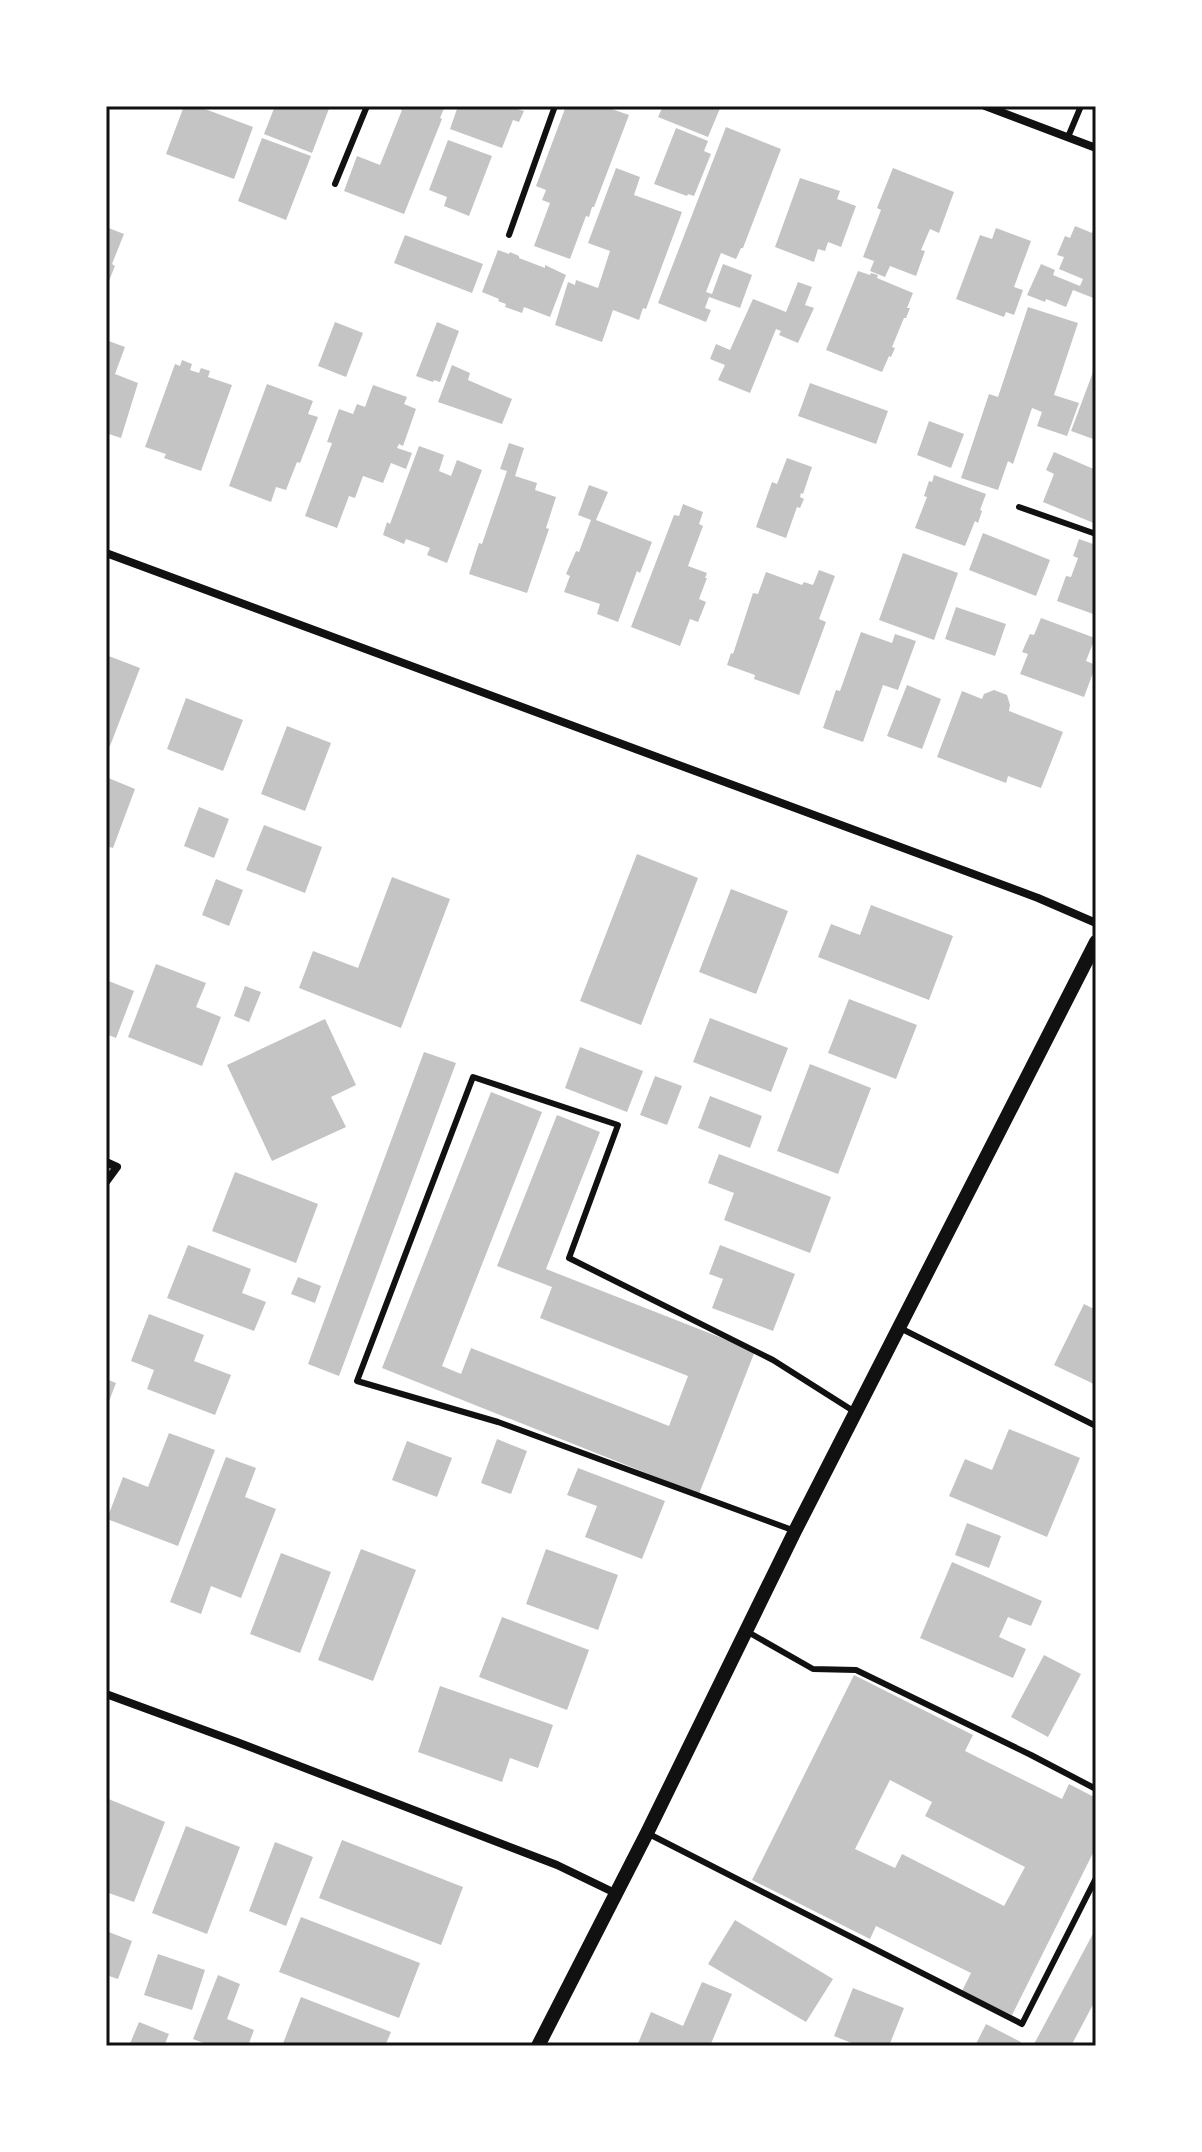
<svg xmlns="http://www.w3.org/2000/svg" width="1202" height="2152" font-family="'Varela Round',sans-serif">
  <style>
    .building { fill: #c4c4c4; fill-rule: evenodd }
    .lines { fill: none; stroke-linecap: round; stroke-linejoin: round }
    .service { stroke: #111; stroke-width: 6 }
    .minor { stroke: #111; stroke-width: 8 }
    .tertiary { stroke: #111; stroke-width: 14 }
    .neatline { fill: none; stroke: #111; stroke-width: 3 }
  </style>
  <rect width="100%" height="100%" fill="#fff"/>
  <!-- building -->
  <path class="building" d="M184 106H197L253 127 234 179 166 154Z
    M275 106H330L312 153 264 134Z
    M393 106H445L440 118 442 119 404 214 344 191 357 156 380 165 402 110Z
    M458 106H518L517 109 524 111 519 122 513 120 502 148 450 129Z
    M566 106H603L629 115 594 207H592L589 217 586 216 570 259 534 246 550 203 542 200 546 190 536 186Z
    M663 106H721L708 137 658 117Z
    M726 127 781 149 743 248H741L736 259 721 253 706 292 712 294 723 264 752 275 740 308 709 297 705 308 711 310 706 322 658 303Z
    M676 128 708 141 704 151 711 154 694 196 688 194 687 196 654 184Z
    M262 138 311 156 286 220 238 201Z
    M448 140 492 156 469 216 444 206 447 197 429 190Z
    M616 168 640 177 634 195 682 212 646 309 643 308 639 320 613 310 602 342 555 325 568 282 575 285 576 280 598 288 610 251 588 243Z
    M893 168 954 192 939 233 930 229 921 250 925 251 916 276 890 266 885 277 870 271 874 261 863 257 881 210 877 208Z
    M800 178 840 191 837 199 856 206 841 247 828 242 825 251 818 249 814 262 775 247Z
    M1096 223V299L1073 290 1066 307 1046 299 1045 302 1027 295 1041 264 1055 270 1053 275 1080 286 1083 279 1059 269 1064 257 1057 255 1065 236 1070 238 1075 226 1092 233Z
    M106 227 124 234 112 264 115 266 106 288Z
    M996 228 1031 241 1014 287 1023 290 1014 315 1006 312 1004 317 956 299 980 235 992 239Z
    M405 235 483 264 472 293 394 263Z
    M498 250 509 254 510 252 519 256V258L545 268V265L566 275 550 317 524 307 522 313 505 307 506 304 498 301 499 299 482 292Z
    M858 271 870 275 871 273 878 275 877 278 913 293 907 308H910L906 318H904L892 347 895 348 891 357 889 356 882 372 826 350Z
    M798 282 812 287 805 305 814 308 798 343 779 335 781 331 776 329 750 393 718 380 725 365 710 359 716 344 730 350 753 299 786 312Z
    M1028 307 1078 323 1054 395 1079 403 1067 436 1037 426 1042 412 1032 408 1013 464 1008 461 998 490 961 478 989 394 998 397Z
    M335 322 363 333 346 377 318 366Z
    M437 322 459 331 440 382 434 380 433 382 416 376Z
    M106 340 125 347 115 374 138 383 121 438 106 433Z
    M182 360 192 364 190 370 199 373 201 368 210 371 208 377 232 385 201 471 164 458 166 454 145 447 175 364 180 366Z
    M1096 364V440L1071 431Z
    M452 365 470 373 468 380 512 399 502 424 438 402Z
    M810 383 888 411 876 444 798 416Z
    M267 384 313 401 308 414 318 417 300 463 297 462 286 490 276 487 271 502 229 486Z
    M373 385 407 397 404 404 416 409 403 446 399 444 397 448 412 453 406 469 391 463 383 483 363 476 355 498 349 496 337 528 305 516 332 443 327 442 339 409 353 414 357 404 365 407Z
    M929 421 964 434 951 468 917 455Z
    M509 443 524 448 515 476 537 483 535 490 556 497 546 528 549 529 527 593 469 574 479 543 482 544 507 471 500 469Z
    M419 446 444 455 439 471 451 476 457 460 482 470 447 563 427 555 430 548 406 539 404 544 383 535 387 522 390 524Z
    M1054 452 1096 470V524L1043 502 1054 474 1046 470Z
    M787 458 812 467 803 494 801 493 800 497 804 499 800 508 797 507 786 538 756 527 772 482 777 484Z
    M934 475 986 494 980 510 982 511 978 523 975 521 965 546 915 528 927 497 924 496 929 481 932 482Z
    M589 485 608 492 596 520 652 542 640 573 637 571 618 622 597 614 600 604 564 592 570 576 566 574 576 551 579 552 591 520 578 515Z
    M683 504 703 512 699 524 703 526 688 566 707 573 705 578H707L699 599 706 602 698 622 690 619 680 646 631 627 674 515 679 516Z
    M983 533 1050 560 1036 596 969 570Z
    M1079 539 1096 545V615L1057 601 1066 576 1071 577 1078 558 1073 556Z
    M903 553 958 573 934 640 879 620Z
    M819 570 835 576 819 619 826 622 799 695 754 679 755 675 727 665 731 653 733 654 753 593 758 594 766 572 802 585 804 582 813 585Z
    M956 607 1006 624 995 656 945 639Z
    M1041 618 1095 638 1086 661 1096 665 1084 697 1020 674 1028 654 1022 652 1030 634 1034 635Z
    M861 632 892 643 895 634 916 641 898 690 883 685 863 742 823 728 836 690 840 691Z
    M106 655 140 668 110 746 106 745Z
    M907 685 941 699 922 749 887 736Z
    M994 690 1007 695 1010 705 1009 711 1063 732 1041 788 1008 776 1006 783 937 757 962 691 982 699 984 694Z
    M186 698 243 720 223 771 167 749Z
    M287 726 331 743 305 811 261 794Z
    M106 777 135 789 113 848 106 846Z
    M199 807 229 819 214 858 184 846Z
    M264 825 322 847 305 893 246 870Z
    M637 854 698 878 641 1025 580 1001Z
    M392 877 450 899 401 1028 299 988 313 951 358 968Z
    M216 879 243 890 229 926 202 915Z
    M731 889 788 911 756 994 699 972Z
    M871 905 953 936 929 1000 818 957 831 924 860 935Z
    M156 964 206 983 196 1007 221 1017 202 1066 128 1037Z
    M106 980 134 991 116 1038 106 1034Z
    M245 986 261 992 249 1022 234 1016Z
    M849 999 917 1025 896 1079 828 1053Z
    M710 1018 788 1048 771 1092 693 1062Z
    M325 1019 356 1085 331 1097 346 1127 272 1161 227 1065Z
    M580 1047 643 1071 627 1112 565 1088Z
    M424 1052 456 1063 339 1376 308 1364Z
    M810 1064 871 1088 838 1174 777 1151Z
    M655 1076 682 1086 667 1125 640 1115Z
    M491 1092 542 1112 442 1366 461 1374 471 1348 669 1426 688 1376 540 1318 552 1287 497 1266 557 1115 600 1132 546 1269 755 1351 699 1494 382 1368Z
    M710 1096 762 1116 750 1148 698 1128Z
    M719 1154 831 1197 810 1253 724 1220 734 1193 708 1183Z
    M235 1172 318 1204 296 1263 212 1231Z
    M188 1245 251 1269 242 1293 266 1302 254 1331 167 1298Z
    M720 1245 795 1274 773 1331 712 1308 723 1279 709 1274Z
    M298 1277 321 1286 315 1303 291 1294Z
    M1084 1304 1096 1310V1385L1054 1365Z
    M149 1314 204 1335 194 1361 231 1375 215 1415 147 1389 154 1370 131 1361Z
    M106 1379 116 1383 106 1409Z
    M1009 1429 1080 1458 1047 1537 949 1496 965 1459 992 1470Z
    M169 1433 215 1450 178 1546 107 1519 123 1477 148 1487Z
    M497 1439 527 1451 511 1494 481 1483Z
    M407 1441 452 1458 437 1497 392 1480Z
    M226 1457 256 1468 245 1497 276 1509 241 1598 211 1586 201 1614 170 1602Z
    M578 1468 665 1501 642 1559 585 1537 597 1506 567 1495Z
    M967 1523 1001 1536 989 1568 955 1555Z
    M361 1549 416 1570 373 1681 318 1660Z
    M546 1549 618 1575 598 1630 526 1604Z
    M281 1553 331 1572 300 1653 250 1634Z
    M952 1562 1042 1601 1031 1626 1008 1617 999 1637 1026 1649 1013 1678 920 1638Z
    M502 1617 589 1650 567 1710 479 1677Z
    M1044 1655 1081 1674 1048 1737 1011 1717Z
    M854 1675 973 1735 965 1751 1062 1799 1069 1784 1096 1798V1847L1012 2015 962 1991 971 1973 876 1926 870 1939 752 1880ZM890 1780 932 1802 925 1816 1025 1867 1004 1906 902 1854 895 1868 855 1849Z
    M440 1686 553 1725 538 1768 510 1758 502 1782 418 1752Z
    M106 1798 165 1822 134 1902 106 1892Z
    M186 1826 240 1847 207 1934 152 1913Z
    M342 1840 463 1887 441 1945 319 1898Z
    M275 1842 313 1857 286 1926 249 1911Z
    M301 1917 420 1963 399 2018 279 1972Z
    M735 1920 833 1979 806 2022 708 1964Z
    M1096 1928V1999L1071 2046H1033Z
    M106 1931 132 1941 118 1979 106 1975Z
    M158 1954 205 1970 192 2010 144 1995Z
    M218 1975 240 1984 227 2019 254 2030 248 2046H211L193 2039Z
    M702 1982 732 1994 710 2046H637L651 2012 683 2026Z
    M853 1988 904 2008 889 2046H859L834 2036Z
    M301 1997 391 2032 385 2046H282Z
    M139 2022 169 2034 164 2046H129Z
    M986 2024 1021 2042 1019 2046H975Z"/>
  <g class="lines">
    <!-- service -->
    <path class="service" d="M1068 137 1081 106
      M335 184 367 106
      M509 235 555 106
      M1019 507 1096 534
      M898 1327 1096 1426
      M795 1531 498 1422 357 1381 473 1077 618 1125 569 1258 773 1360 855 1412
      M748 1632 813 1669 856 1670 1031 1755 1096 1789
      M647 1833 1022 2024 1096 1878"/>
    <!-- minor -->
    <path class="minor" d="M985 106 1096 148
      M106 553 1038 898 1096 923
      M106 1162 117 1167 106 1182
      M106 1694 237 1742 557 1865 615 1893"/>
    <!-- tertiary -->
    <path class="tertiary" d="M538 2046 647 1833 795 1531 1096 942"/>
  </g>
  <!-- border -->
  <rect width="1202" height="2152" fill="none" stroke="#ffffff" stroke-width="216"/>
  <rect x="108" y="108" width="986" height="1936" class="neatline"/>
</svg>
